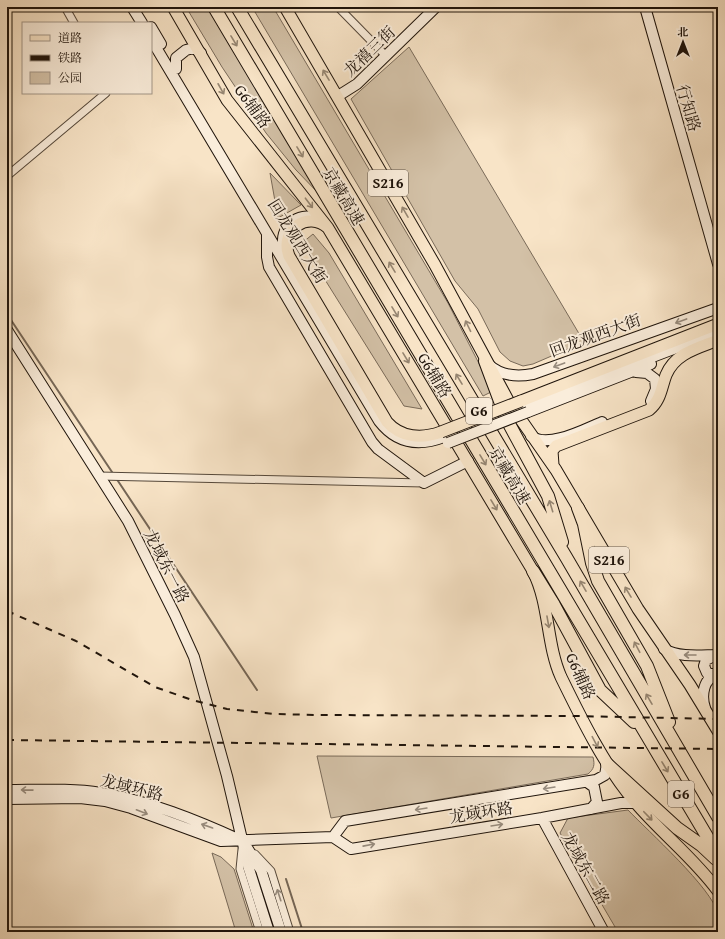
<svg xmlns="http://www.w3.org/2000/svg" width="725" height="939" font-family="'Gentium Book Plus','Noto Serif SC',serif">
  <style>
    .green { fill: #d3c1a7; stroke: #796a59 }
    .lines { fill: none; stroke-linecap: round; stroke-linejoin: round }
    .stream { stroke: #756655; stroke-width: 2 }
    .street-casing { stroke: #55483a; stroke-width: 9 }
    .secondary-casing { stroke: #1f140b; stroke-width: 12 }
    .primary-casing { stroke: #1f140b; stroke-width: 13 }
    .highway-casing { stroke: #1f140b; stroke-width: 14 }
    .street { stroke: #faeddb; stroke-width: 7 }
    .secondary { stroke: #faeddb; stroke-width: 10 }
    .primary { stroke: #f8e4c7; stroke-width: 11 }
    .highway { stroke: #f8e4c7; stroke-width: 12 }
    .rail { stroke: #1f140b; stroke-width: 2; stroke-dasharray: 7 7; stroke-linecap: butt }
    .secondary-bridge-casing { stroke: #1f140b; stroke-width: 12; stroke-linecap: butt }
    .primary-bridge-casing { stroke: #1f140b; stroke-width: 13; stroke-linecap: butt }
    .secondary-bridge { stroke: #faeddb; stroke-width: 10 }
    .primary-bridge { stroke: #f8e4c7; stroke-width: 11 }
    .oneway { stroke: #968672 }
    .oneway2 { stroke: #978b7d }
    .labels { text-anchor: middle; stroke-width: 4; stroke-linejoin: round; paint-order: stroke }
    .shield { fill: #faeddb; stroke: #615549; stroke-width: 1 }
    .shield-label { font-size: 15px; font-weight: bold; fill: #1f140b }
    .street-label { font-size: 16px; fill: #1f140b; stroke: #faeddb }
  </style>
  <rect width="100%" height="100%" fill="#f8e4c7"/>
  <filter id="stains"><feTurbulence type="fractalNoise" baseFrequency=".005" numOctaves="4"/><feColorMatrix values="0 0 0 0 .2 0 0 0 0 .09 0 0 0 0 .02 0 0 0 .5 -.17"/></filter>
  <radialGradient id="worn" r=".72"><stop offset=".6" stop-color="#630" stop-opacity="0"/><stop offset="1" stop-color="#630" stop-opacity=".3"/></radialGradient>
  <!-- green -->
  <path class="green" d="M186 7H207L321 196 296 170 266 133 222 67Z
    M252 7H273L448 303 493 391 483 396Z
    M409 47 584 342 533 364 523 366 510 361 500 352 478 309 455 281 351 99Z
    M270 173 301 205 278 218Z
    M313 234 329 253 422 409 404 406 302 243Z
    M317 756 593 757C595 765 594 769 588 774L331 818Z
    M628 810C647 830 713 889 718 914 719 919 718 926 718 932H618L560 833 568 818Z
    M212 853 221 857 234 869 254 932H236Z"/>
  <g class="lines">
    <!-- stream -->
    <path class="stream" d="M7 314 114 475
      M116 478 257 690
      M286 879 303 932"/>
    <!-- street casing -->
    <g class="street-casing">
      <path id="street" d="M65 7 74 23
        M338 7 386 56
        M7 176 106 93
        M99 476 424 483
        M242 849 240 869 260 932
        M255 854 271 871 290 932"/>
    </g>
    <!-- secondary casing -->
    <g class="secondary-casing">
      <path id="secondary" d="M132 7 142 23
        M645 7 718 264
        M151 27 161 44
        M151 39 379 421C396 443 418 447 444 437
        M176 69V58L186 50 194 48 201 53
        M338 96 357 84 436 7
        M267 234V257L269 267 372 442 378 449 424 483 468 461
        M284 248C278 228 298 210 317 219
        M7 330 128 521 175 615 194 657 227 776 249 869 269 932
        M489 365C501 376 517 377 533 374L718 308
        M636 372 647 373 655 379 656 389 651 401
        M524 406 718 332
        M528 412 651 364
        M531 436C548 449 585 429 602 422
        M664 649C680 658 701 655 718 655
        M716 655 706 660 704 666 707 673 717 675
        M705 708C701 696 703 677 718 675
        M587 782 594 787 597 802 591 809
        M7 790C38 790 71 788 101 793 149 801 196 820 240 840
        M7 799 80 798 105 801 131 808 221 841 333 837 351 849 542 818 621 803H636
        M542 818 604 932
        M333 837 345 821 596 780 605 775 607 764
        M246 846 261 870 281 932"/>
    </g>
    <!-- primary casing -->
    <g class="primary-casing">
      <path id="primary" d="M173 7 227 100 328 228 533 571C550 605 546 643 561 677 581 718 605 767 635 802 661 833 694 858 718 891
        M285 7 435 265 510 404 556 470 638 609 690 685 718 731
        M328 228C308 210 279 230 289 256L387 422C401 438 422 439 441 432
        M521 401 718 324
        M553 465 552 451 556 446 649 410C661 400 661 388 666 375 675 353 698 348 718 340"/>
    </g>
    <!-- highway casing -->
    <g class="highway-casing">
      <path id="highway" d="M214 7 718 855
        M237 7 566 557 718 817
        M485 361 507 420 548 496 562 542
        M578 508 584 524 592 563 598 581 647 666 669 722
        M533 571 554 605 600 690 634 722
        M607 764 677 828 701 845 716 859"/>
    </g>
    <!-- street -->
    <use href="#street" class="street"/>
    <!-- secondary -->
    <use href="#secondary" class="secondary"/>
    <!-- primary -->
    <use href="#primary" class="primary"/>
    <!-- highway -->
    <use href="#highway" class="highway"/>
    <!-- rail -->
    <path class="rail" d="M7 611 76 641 155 687 192 700 227 709 273 714 319 715 574 716 718 719
      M7 740 718 749"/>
    <!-- secondary-bridge casing -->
    <g class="secondary-bridge-casing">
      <path id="secondary-bridge" d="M448 443 528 412"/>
    </g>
    <!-- primary-bridge casing -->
    <g class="primary-bridge-casing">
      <path id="primary-bridge" d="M441 432 521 401"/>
    </g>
    <!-- secondary-bridge -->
    <use href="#secondary-bridge" class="secondary-bridge"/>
    <!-- primary-bridge -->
    <use href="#primary-bridge" class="primary-bridge"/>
  </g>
  <!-- one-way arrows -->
  <defs><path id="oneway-shaft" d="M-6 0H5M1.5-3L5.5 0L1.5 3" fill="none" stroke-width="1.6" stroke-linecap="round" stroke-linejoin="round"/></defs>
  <g class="oneway">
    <use href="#oneway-shaft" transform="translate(234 41) rotate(59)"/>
    <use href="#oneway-shaft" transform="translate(326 75) rotate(-121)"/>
    <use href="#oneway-shaft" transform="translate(221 89) rotate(61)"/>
    <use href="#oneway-shaft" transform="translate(300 152) rotate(59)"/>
    <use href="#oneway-shaft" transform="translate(309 203) rotate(53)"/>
    <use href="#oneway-shaft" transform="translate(405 212) rotate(-120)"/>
    <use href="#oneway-shaft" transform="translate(392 267) rotate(-121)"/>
    <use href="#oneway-shaft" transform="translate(395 312) rotate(59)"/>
    <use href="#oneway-shaft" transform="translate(468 326) rotate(-116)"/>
    <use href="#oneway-shaft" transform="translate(406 358) rotate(59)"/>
    <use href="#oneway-shaft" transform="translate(459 379) rotate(-121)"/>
    <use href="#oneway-shaft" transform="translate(483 460) rotate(59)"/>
    <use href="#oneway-shaft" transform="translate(494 505) rotate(59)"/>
    <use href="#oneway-shaft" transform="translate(551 506) rotate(-107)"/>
    <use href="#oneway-shaft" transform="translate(583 586) rotate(-120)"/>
    <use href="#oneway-shaft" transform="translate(628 592) rotate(-121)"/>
    <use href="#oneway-shaft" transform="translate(548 622) rotate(80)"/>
    <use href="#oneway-shaft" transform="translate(637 647) rotate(-118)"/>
    <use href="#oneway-shaft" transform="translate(649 699) rotate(-120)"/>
    <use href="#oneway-shaft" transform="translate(595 742) rotate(62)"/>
    <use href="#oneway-shaft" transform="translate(665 767) rotate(59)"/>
    <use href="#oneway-shaft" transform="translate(648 816) rotate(46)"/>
  </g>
  <g class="oneway2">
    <use href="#oneway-shaft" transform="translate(681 321) rotate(160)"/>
    <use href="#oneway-shaft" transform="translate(559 365) rotate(160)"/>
    <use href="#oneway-shaft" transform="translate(690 655) rotate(-180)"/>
    <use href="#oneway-shaft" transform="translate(549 788) rotate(171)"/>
    <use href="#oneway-shaft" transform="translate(27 790) rotate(-179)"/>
    <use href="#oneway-shaft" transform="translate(421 809) rotate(171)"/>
    <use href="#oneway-shaft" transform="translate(142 812) rotate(21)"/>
    <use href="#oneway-shaft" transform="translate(497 825) rotate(-9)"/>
    <use href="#oneway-shaft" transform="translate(207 826) rotate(-161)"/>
    <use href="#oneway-shaft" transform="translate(369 845) rotate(-11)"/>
    <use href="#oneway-shaft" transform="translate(279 895) rotate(-108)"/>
  </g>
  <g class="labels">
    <!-- shield labels -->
    <g class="shield">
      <rect x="368" y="170" width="40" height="26" rx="3"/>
      <rect x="466" y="398" width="26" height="26" rx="3"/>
      <rect x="589" y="547" width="40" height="26" rx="3"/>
      <rect x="668" y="781" width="26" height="26" rx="3"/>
    </g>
    <g class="shield-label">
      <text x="388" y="188">S216</text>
      <text x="479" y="416">G6</text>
      <text x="609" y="565">S216</text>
      <text x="681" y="799">G6</text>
    </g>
    <!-- street labels -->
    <g class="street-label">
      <text transform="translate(369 51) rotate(-44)" y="6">龙禧三街</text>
      <text transform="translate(253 106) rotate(54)" y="6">G6辅路</text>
      <text transform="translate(689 108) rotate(74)" y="6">行知路</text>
      <text transform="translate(344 196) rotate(59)" y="6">京藏高速</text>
      <text transform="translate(298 241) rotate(58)" y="6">回龙观西大街</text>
      <text transform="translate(595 335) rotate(-20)" y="6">回龙观西大街</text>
      <text transform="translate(435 375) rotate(59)" y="6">G6辅路</text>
      <text transform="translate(510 475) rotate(59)" y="6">京藏高速</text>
      <text transform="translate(167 566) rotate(63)" y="6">龙域东一路</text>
      <text transform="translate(581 676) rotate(66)" y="6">G6辅路</text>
      <text transform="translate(132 787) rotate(14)" y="6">龙域环路</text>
      <text transform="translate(481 812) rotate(-9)" y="6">龙域环路</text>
      <text transform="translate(586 868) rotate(61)" y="6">龙域东二路</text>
    </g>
  </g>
  <!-- margin -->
  <rect width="725" height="939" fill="none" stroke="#f8e4c7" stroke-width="24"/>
  <rect x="8" y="8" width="709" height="923" fill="none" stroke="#1f140b" stroke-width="2"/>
  <rect x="12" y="12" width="701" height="915" fill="none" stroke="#1f140b"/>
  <!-- legend -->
  <rect x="22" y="22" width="130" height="72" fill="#faeddb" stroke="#a29688"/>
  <rect x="30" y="35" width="20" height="6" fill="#f8e4c7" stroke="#a29688"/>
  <text x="58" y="42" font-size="12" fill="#1f140b">道路</text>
  <rect x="30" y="55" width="20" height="6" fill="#1f140b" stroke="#a29688"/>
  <text x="58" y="62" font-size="12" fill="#1f140b">铁路</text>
  <rect x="30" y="72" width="20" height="12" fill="#d3c1a7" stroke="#a29688"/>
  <text x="58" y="82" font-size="12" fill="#1f140b">公园</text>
  <!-- north arrow -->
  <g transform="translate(683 42)" stroke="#faeddb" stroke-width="3" paint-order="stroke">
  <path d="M0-3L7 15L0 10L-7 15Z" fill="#1f140b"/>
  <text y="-6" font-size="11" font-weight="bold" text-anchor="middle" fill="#1f140b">北</text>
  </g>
  <rect width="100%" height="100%" filter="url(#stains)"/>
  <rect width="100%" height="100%" fill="url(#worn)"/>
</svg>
